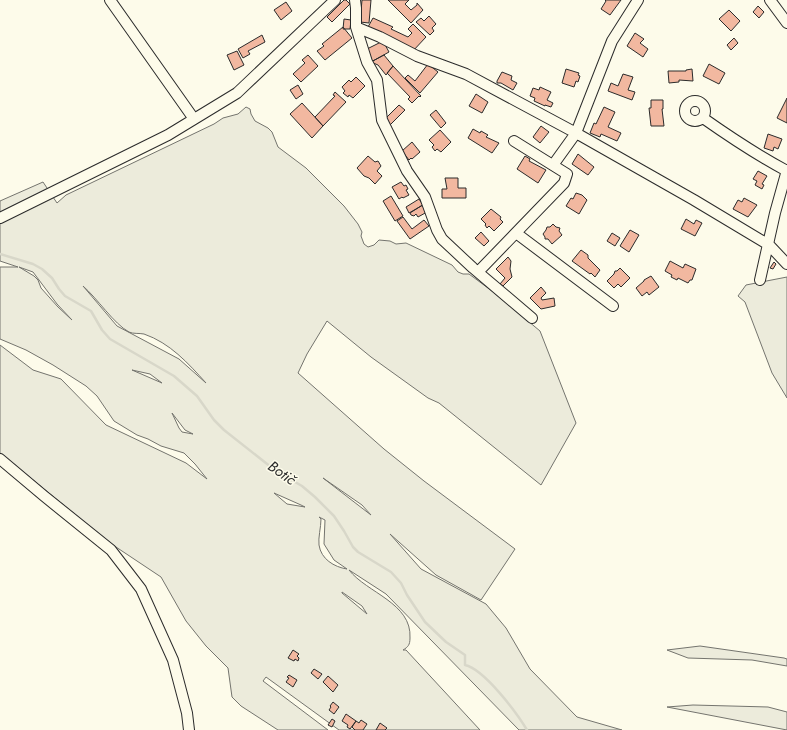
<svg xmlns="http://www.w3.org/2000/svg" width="787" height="730" font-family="Jost,sans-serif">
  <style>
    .green { fill: #ecebdb; stroke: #74746e; fill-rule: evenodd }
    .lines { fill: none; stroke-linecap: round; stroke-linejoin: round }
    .stream { stroke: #d8d7c9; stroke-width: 2.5 }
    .building { fill: #f2b8a0; stroke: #2b2b2b }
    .minor-casing { stroke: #2b2b2b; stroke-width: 12 }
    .minor { stroke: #fdfbea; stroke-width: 10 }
    .labels { text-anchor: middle; stroke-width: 3; stroke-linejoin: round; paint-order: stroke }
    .water-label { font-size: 15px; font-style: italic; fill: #2b2b2b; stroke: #fdfbea }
  </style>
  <rect width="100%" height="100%" fill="#fdfbea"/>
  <!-- green -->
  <path class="green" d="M246 107 250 109 251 114 255 121 268 128 272 132 278 147 306 168 344 206 358 224 362 232 361 236 364 244 368 247 374 245 379 240 390 241 396 244 406 243 452 265 458 272 463 274H469L492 291 540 331 576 423 541 485 439 403 428 398 371 357 327 321 307 354 298 373 384 449 424 481 515 549 481 600 436 575 390 534 421 569 486 604 506 628 530 669 577 717 622 730H519L386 594 349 570C367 593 412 603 410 638 410 645 408 647 403 650H406L480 730H339L266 677 263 681 328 730H278L241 706 232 697 228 668 206 646 186 621 161 577 110 543 0 453V345L33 370 61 379 106 425 186 463 207 479 195 464 184 453 161 446 148 439 137 435 114 421 97 396 86 386 53 365 26 350 0 339V267H18L0 261V201L43 182 57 203 66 195 214 124 223 118 238 114ZM19 267 33 272 57 304 72 320 58 307 41 288 38 280 34 276ZM83 286C97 298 114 324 129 332 133 334 139 333 144 334 170 343 188 363 206 383L179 359 117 326ZM132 370 150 374 162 383ZM172 413 185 430 193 434 182 432 179 428ZM323 478 362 505 371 515ZM274 493 301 505 305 507 287 504ZM319 517 325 520 324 544 334 560 347 569C334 567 321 559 319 545 318 538 321 527 321 519ZM342 592 362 606 367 614 342 593Z
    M787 277V398L772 373 745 302 738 296 746 285Z
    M700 646 784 658 787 659V666L752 660 688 658 667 650Z
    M693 705 768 707 787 712V730L667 707Z"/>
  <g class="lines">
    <!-- stream -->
    <path class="stream" d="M0 254 33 264 42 269 52 278 59 289 65 296 91 311 102 330 110 339 174 376 197 396 214 420 224 430 276 471 302 486 315 497 334 516 344 531 353 547 358 552 391 572 401 583 407 595 425 622 446 642 465 655V665C484 669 517 713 527 730"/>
  </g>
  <!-- building -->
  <path class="building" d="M344 0H346L350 4 332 22 327 17Z
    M362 0H371L369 23 360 22Z
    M388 0H409L405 4 411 10 417 5V3L423 10 411 23Z
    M605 0H621L610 15 601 9 606 1Z
    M286 2 292 11 281 20 274 10Z
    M758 6 764 12 759 18 753 12Z
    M729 10 740 21 731 31 719 19Z
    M429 16 436 24 432 28 434 31 430 35 416 22 421 18 424 21Z
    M373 18 393 27 391 29 408 37 412 33 408 29 413 24 426 37 412 52 368 27Z
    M344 19 351 20 350 29H343Z
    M343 27 352 38 325 60 317 51 324 46 322 44Z
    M635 33 644 39 640 43 648 49 643 57 627 46Z
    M262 35 265 42 248 51 250 54 243 58 238 49Z
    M734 38 738 43 731 50 727 45Z
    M383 41 389 52 371 62 365 50Z
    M237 51 244 65 234 70 227 55Z
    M308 55 318 66 301 82 293 74 305 63 302 60Z
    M384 55 393 66 386 75 378 65 371 62Z
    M428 64 438 72 420 93 405 78 408 75 415 81Z
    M709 64 725 73 719 84 703 76Z
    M393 66 421 96 420 97 419 96 412 103 408 99 410 97 387 73Z
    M566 69 579 73 578 75 580 76 578 82 576 81 574 87 562 83Z
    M692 69 693 81 679 80V82L669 83 668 71H686V70Z
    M502 72 512 76 511 80 517 83 513 90 501 83H497V81Z
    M623 74 633 77 628 90 635 92 632 100 608 91 611 83 618 86Z
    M356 77 365 86 353 98 349 95 348 97 343 93 345 91 342 87 349 80 351 82Z
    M298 85 303 94 296 99 290 90Z
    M540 87 551 92 547 100 553 103 551 107 545 105V106L534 101 535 98 530 96 533 88 539 90Z
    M335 92 346 102 323 126 315 117 335 96 333 95Z
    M476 94 488 102 482 113 469 106Z
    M787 98V123L777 118Z
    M651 100H663V109H662L664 126H651L649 108H651Z
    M302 103 323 126 312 138 290 114Z
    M399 105 405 110 390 125 385 119Z
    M604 107 615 112 608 127 621 133 617 141 601 134 600 137 590 133 594 123 596 124Z
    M436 110 446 123 441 128 430 115Z
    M541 126 549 132 540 143 533 137Z
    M473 129 480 133 481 131 488 135 486 137 499 143 492 153 468 138Z
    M440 130 451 142 441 152 437 149 435 151 432 147 434 145 429 140Z
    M768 134 782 139 778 149 774 147 773 151 764 148Z
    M412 142 420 152 412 159 411 158 409 160 402 151Z
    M578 154 594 167 588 175 572 164Z
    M368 156 375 162 378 161 381 166 377 171 382 176 375 184 369 178 364 176 357 168Z
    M525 156 530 159 529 161 546 170 538 183 517 169Z
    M758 171 767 176 762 184 764 185 762 189 755 185 757 181 753 179Z
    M445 178H458V188H466V198H442V189H447Z
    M401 182 404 186 406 185 408 189 406 190 409 195 403 198 402 197 399 199 392 187Z
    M576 193 582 195 587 200 579 214 566 206 571 198 573 199Z
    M391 196 403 216 395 221 383 201Z
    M744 198 757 205 748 217 733 209 738 200 742 202Z
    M419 199 423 205 409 213 406 207Z
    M424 204 427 212 418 217 416 214 414 216 411 215 410 213Z
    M491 209 501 217 500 219 503 222 494 231 489 226 487 228 485 225 486 224 481 219Z
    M403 217 412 229 424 220 429 226 410 239 397 221Z
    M686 219 694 224 696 220 702 223 695 236 681 229Z
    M553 224 556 227 560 228 559 231 562 235 552 244 548 239H545V237L543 234 546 230 547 227H550Z
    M630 230 639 235 629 252 620 246Z
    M481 232 489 241 484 246 475 238Z
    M612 233 620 238 615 246 607 241Z
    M581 250 588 255V258L600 270 595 277 591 273 590 274 572 261Z
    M508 257 511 261 510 269 512 277 503 286 500 284 505 278 496 269Z
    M670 261 683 268 685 264 696 269 692 280H690L688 283 678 278 677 280 671 277 672 275 665 271Z
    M774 262 776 264 773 269 770 268Z
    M620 268 630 278 621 287 618 284 614 288 607 281 614 274 615 271H617Z
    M651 276 659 287 649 295 647 292 642 296 636 288 644 281V280Z
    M541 287 546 293 541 298 542 300 554 298 555 306 541 309 530 298Z
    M293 650 299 654 297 656 299 658 298 661 295 659 294 661 288 658Z
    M314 669 322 674 318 679 311 673Z
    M289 675 297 680 293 687 286 682 289 678 287 677Z
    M328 676 338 685 333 692 323 682Z
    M333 702 339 707 334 714 329 710 331 707 330 706Z
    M346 714 356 721 350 729 347 727 348 725 342 721Z
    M332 719 335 721 332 727 328 725Z
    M361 720 367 724 363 730H355L352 727 356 721 359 723Z
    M380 723 387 728 385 730H376Z"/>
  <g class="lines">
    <!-- minor casing -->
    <g class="minor-casing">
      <path id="minor" d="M110 0 194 119
        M355 0 356 8V27L367 62 377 80 382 120 407 171 425 197 437 230 442 239 473 268 532 318
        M770 0 787 23
        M356 27 380 37 417 56 466 74 576 133 694 200 769 245 787 264
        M685 111a10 10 0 1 1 20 0a10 10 0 1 1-20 0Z
        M703 118C730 137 757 155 787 171
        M553 165 576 133 612 41 638 0
        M0 218 168 135 237 93 335 0
        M516 233 613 306
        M478 272 564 183 567 174 514 141
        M760 280 775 213 787 170
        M0 459 44 496 111 550 141 589 173 660 187 713 189 730"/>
    </g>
    <!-- minor -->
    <use href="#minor" class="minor"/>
  </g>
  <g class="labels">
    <!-- water labels -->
    <g class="water-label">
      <text transform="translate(282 473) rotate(35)" y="5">Botič</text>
    </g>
  </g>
</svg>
